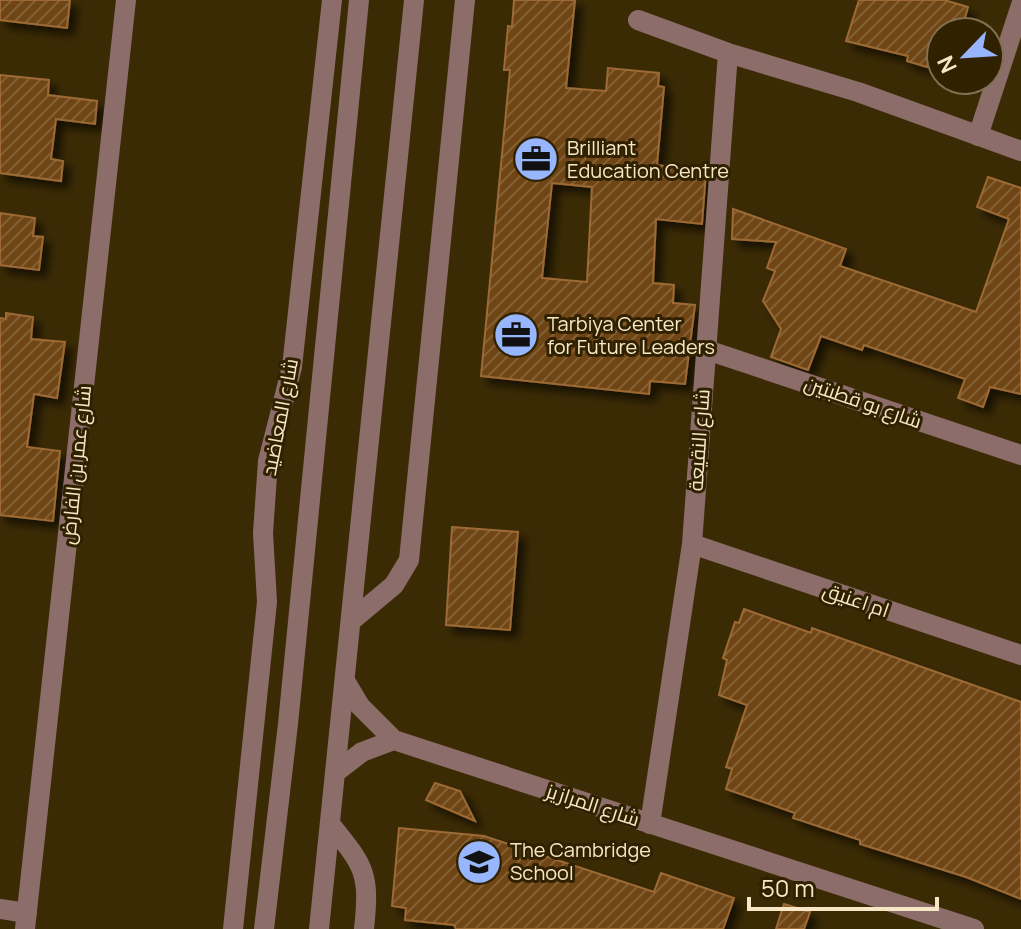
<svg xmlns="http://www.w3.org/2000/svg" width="1021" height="929" font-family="Manrope,Cairo,sans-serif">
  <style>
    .building { fill: url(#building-hatch); stroke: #9d6b36; stroke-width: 2; fill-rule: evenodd; filter: url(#shadow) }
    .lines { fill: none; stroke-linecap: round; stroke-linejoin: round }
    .minor { stroke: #8d6d69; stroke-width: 20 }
    .labels { text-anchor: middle; stroke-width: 6; stroke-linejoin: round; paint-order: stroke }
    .poi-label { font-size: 20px; fill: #f7e7c6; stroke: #302100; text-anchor: start }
    .street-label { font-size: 20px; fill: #f7e7c6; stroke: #302100 }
  </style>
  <defs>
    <pattern id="building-hatch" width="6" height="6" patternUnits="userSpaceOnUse" patternTransform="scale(2)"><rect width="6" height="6" fill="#6f4513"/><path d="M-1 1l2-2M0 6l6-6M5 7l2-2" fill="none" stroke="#846034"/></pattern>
    <filter id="shadow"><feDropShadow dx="7" dy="7" stdDeviation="4" flood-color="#0009"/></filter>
  </defs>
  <rect width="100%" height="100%" fill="#3b2b05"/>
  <!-- building -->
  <path class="building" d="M0 0H70L67 28 0 20Z
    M514 0H575L566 88 606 91 608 68 659 73 658 86 664 87 657 165 706 172 702 224 656 219 653 283 674 285 673 303 695 305 685 384 650 381 649 394 481 376 510 70H504L508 26 512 27ZM552 183 592 187 587 282 542 278Z
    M859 0H944L968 7 961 32H941V65L929 61 927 67 907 61 908 56 846 41Z
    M0 75 49 80 48 95 97 101 95 124 56 119 51 159 63 161 61 181 0 173Z
    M988 177 1021 188V394L990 387 983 407 958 398 965 379 864 345 862 350 821 336 808 370 771 357 781 329 763 301 775 271 767 268 776 242 732 239 733 209 846 249 840 266 976 312 1009 219 977 207Z
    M0 213 35 218 33 236 43 237 39 270 0 265Z
    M6 313 33 317 31 339 65 342 57 398 34 394 27 447 60 451 53 521 0 515V318L6 319Z
    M452 527 518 532 510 630 446 625Z
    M744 609 811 633 812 628 1021 702V899L966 877 860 844V840L793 818 795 813 726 789 732 769 726 767 747 705 719 695 727 660 723 658 735 622 739 623Z
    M435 783 460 791 475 821 426 800Z
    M399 828 484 836 654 892 661 873 734 898 723 929H456L454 925 405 920 406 908 392 906Z
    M784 904 810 912 804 929H776Z"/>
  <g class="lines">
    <!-- minor -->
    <path class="minor" d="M638 20 728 53 858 92 1021 151
      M978 136 1021 5
      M704 349 1021 455
      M692 544 1021 655
      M351 621 394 585 409 560 465 0
      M345 681 360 706 394 740 974 929
      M336 772 362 752 394 740
      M330 824C365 867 370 873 364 929
      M650 824 692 544 728 53
      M0 909 27 913
      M25 929 126 0
      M233 929 267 602 263 533 268 461 292 367 332 0
      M264 929 288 724 359 0
      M319 929 414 0"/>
  </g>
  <!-- icons -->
  <defs>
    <g id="office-disc" transform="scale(2.3)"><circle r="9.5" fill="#97b6fd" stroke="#302100"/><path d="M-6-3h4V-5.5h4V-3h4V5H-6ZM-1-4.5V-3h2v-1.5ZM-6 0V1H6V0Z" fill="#111"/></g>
    <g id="school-disc" transform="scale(2.3)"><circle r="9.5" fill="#97b6fd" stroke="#302100"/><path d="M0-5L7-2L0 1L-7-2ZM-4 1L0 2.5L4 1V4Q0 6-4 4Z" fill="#111"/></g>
  </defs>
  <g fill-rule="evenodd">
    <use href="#office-disc" x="536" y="159"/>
    <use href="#office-disc" x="516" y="335"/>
    <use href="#school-disc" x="479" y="862"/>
  </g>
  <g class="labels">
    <!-- poi labels -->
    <g class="poi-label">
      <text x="567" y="155">Brilliant<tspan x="567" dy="23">Education Centre</tspan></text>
      <text x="547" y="331">Tarbiya Center<tspan x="547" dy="23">for Future Leaders</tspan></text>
      <text x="510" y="857">The Cambridge<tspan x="510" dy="23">School</tspan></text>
    </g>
    <!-- street labels -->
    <g class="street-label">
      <text transform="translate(863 402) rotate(19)" y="7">شارع بو قطبتين</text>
      <text transform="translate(280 417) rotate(-79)" y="7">شارع المعاضيد</text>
      <text transform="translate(699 440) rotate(-86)" y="7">شارع النقيعة</text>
      <text transform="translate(76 465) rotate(-84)" y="7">شارع عمر بن الفارض</text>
      <text transform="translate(856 600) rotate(19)" y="7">ام اعنيق</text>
      <text transform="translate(593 805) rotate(18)" y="7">شارع المرازيز</text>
    </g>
  </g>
  <!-- north arrow -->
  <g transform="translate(965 56) rotate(245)"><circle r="38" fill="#302100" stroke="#80704f" stroke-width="2"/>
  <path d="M0-6L14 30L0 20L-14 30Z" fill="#97b6fd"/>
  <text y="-12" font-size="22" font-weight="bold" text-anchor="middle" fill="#f7e7c6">N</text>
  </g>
  <!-- scale -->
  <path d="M749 897v12h188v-12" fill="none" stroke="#f7e7c6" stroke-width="4"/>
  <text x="761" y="897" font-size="24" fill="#f7e7c6" stroke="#302100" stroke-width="6" paint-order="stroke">50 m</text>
</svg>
